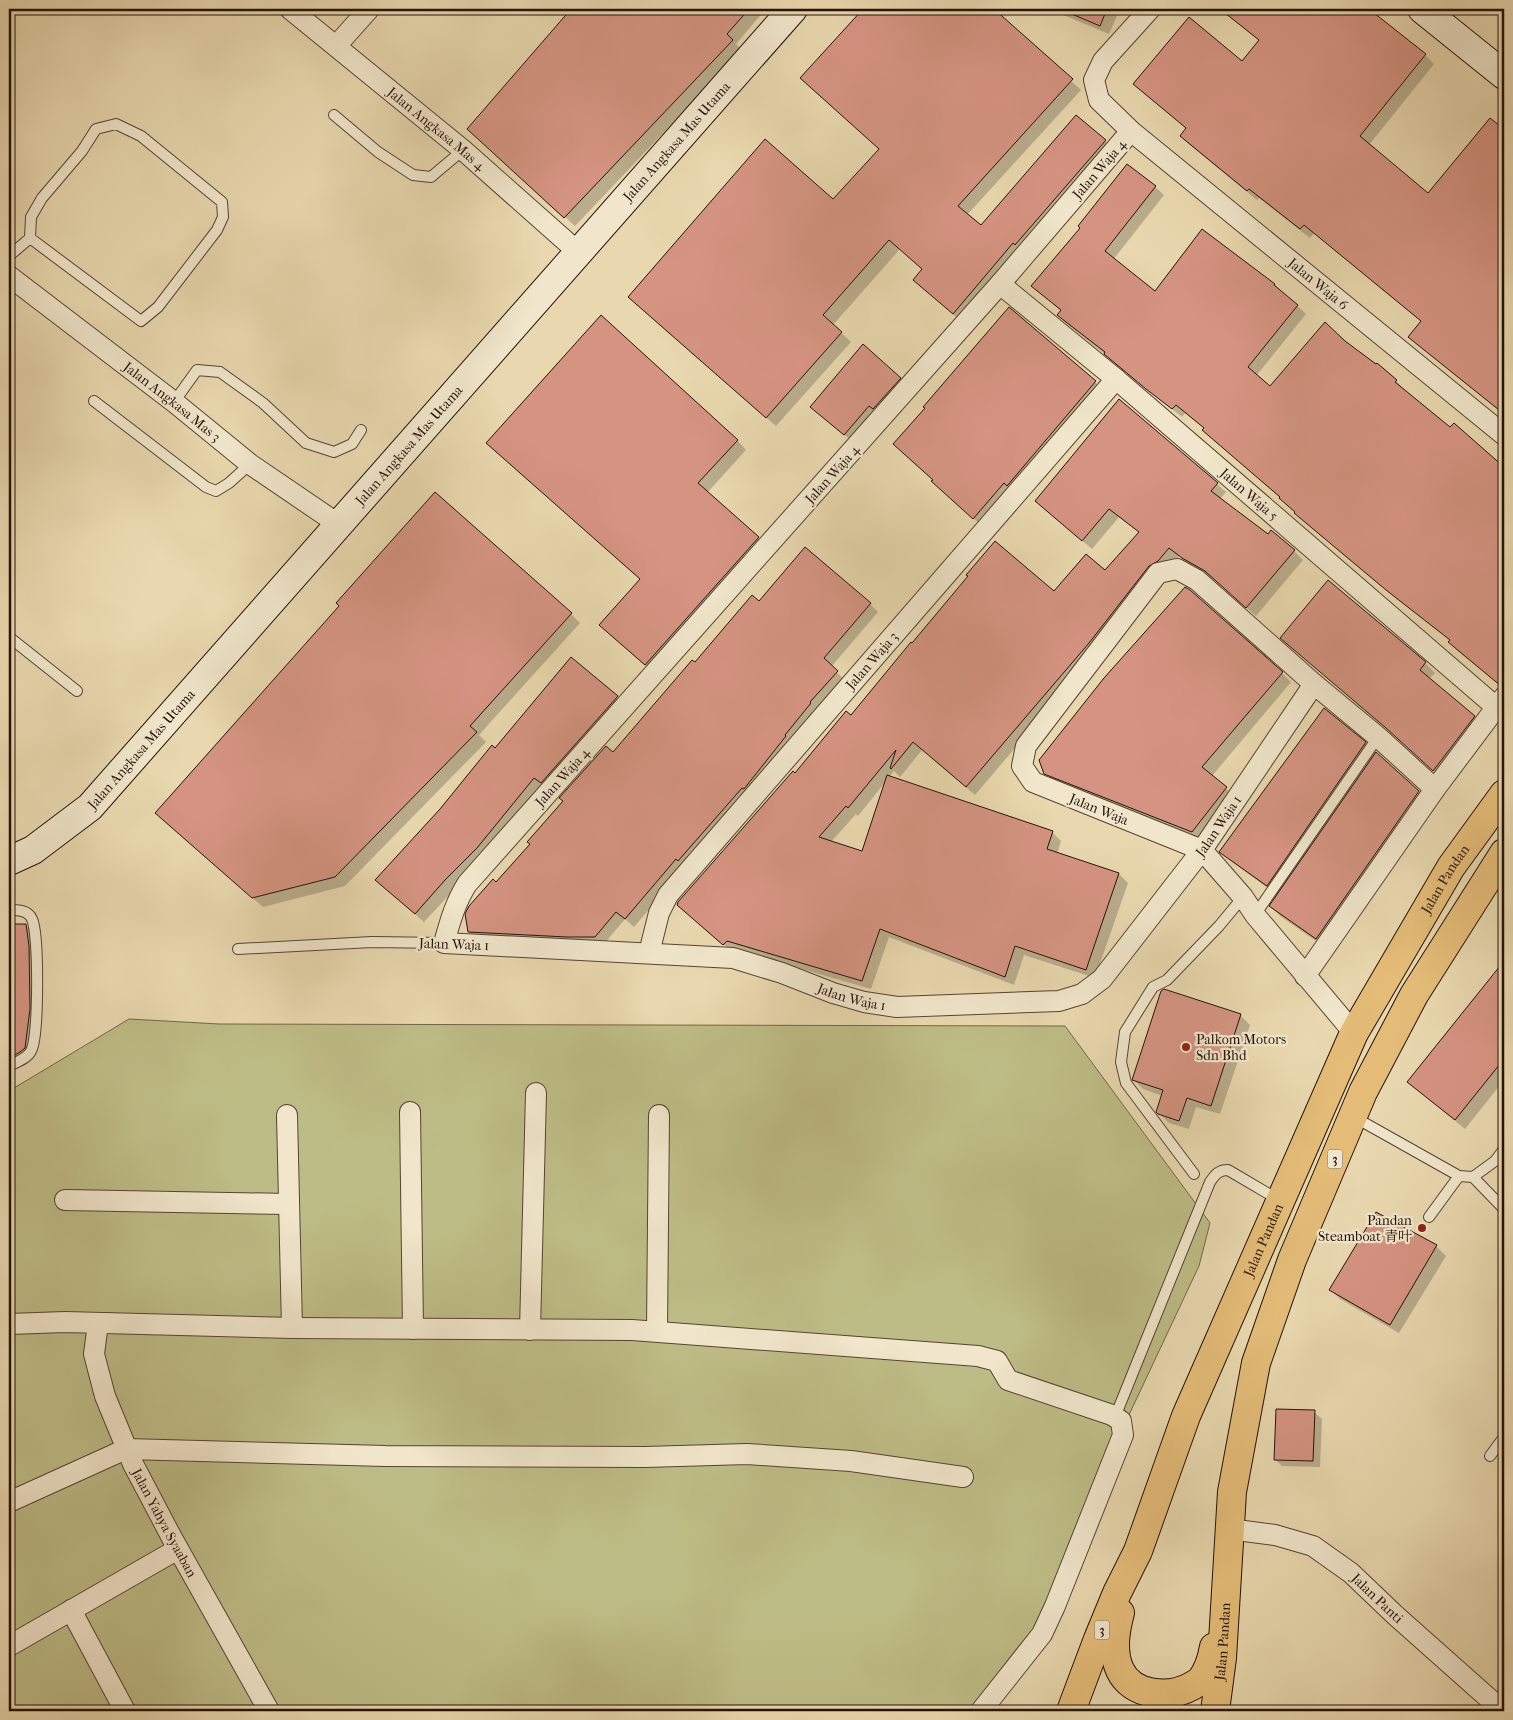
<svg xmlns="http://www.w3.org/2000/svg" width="1513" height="1720" font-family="'IM FELL French Canon','Noto Serif SC',serif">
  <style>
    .green { fill: #bebc86; stroke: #726748 }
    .shadow { fill: #0003; fill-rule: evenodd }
    .building { fill: #d59482; stroke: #25120a }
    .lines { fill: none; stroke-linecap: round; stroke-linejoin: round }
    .lane-casing { stroke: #564433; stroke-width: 12 }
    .street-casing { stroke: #564433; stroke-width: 22 }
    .secondary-casing { stroke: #25120a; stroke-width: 30 }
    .highway-casing { stroke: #25120a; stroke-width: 30 }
    .lane { stroke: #f1e6cb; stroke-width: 10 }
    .street { stroke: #f1e6cb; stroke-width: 20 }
    .secondary { stroke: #f1e6cb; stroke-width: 28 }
    .highway { stroke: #e4bc78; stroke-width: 28 }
    .poi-dot { fill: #8f2418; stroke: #f1e6cb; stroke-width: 2 }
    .labels { text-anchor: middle; stroke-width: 4.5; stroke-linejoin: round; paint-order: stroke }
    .shield { fill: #f1e6cb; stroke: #625244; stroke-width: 1 }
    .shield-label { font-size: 12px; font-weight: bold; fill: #25120a }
    .street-label { font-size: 14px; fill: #25120a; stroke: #f1e6cb }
    .poi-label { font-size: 14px; fill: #25120a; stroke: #f1e6cb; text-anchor: start }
  </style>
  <rect width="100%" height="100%" fill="#e9d8af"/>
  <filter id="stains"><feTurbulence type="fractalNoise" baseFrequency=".004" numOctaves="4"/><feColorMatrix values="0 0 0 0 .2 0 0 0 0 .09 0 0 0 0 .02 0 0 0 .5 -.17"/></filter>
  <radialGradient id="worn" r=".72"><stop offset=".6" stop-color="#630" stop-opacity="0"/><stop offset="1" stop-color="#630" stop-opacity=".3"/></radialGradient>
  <!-- green -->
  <path class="green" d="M129 1019 219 1024 1065 1026 1210 1223 1199 1266 1112 1451 1032 1635 985 1711H9V1091Z"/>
  <!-- shadow -->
  <path class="shadow" d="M573 9H766L736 44 742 50 575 226 469 129Z
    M865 9H992L1081 90 967 215 981 227 1105 141 1114 150 963 323 914 280 923 270 900 249 833 325 851 342 776 426 639 306 833 200 880 150 801 78Z
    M1049 9H1120L1109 34Z
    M1219 9H1367L1425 55 1434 64 1369 145 1428 195 1490 119 1504 131V414L1420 346 1410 337 1422 322 1314 233 1310 238 1259 198 1257 200 1191 146 1181 136 1187 129 1134 84 1242 62 1260 41Z
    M1495 9H1504V16Z
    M1155 187 1164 195 1113 260 1155 293 1202 231 1275 285 1306 314 1256 376 1270 387 1344 342 1377 365 1396 381 1405 390 1404 391 1450 429 1454 425 1504 468V689L1458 651 1449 642 1451 641 1397 599 1305 522 1281 498 1205 429 1185 413 1182 417 1067 324 1058 315 1061 311 1033 286Z
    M1009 308 1104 390 982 526 941 489 934 480Z
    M900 378 907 385 852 441 819 414Z
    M737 440 746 450 707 493 768 547 655 674 610 635 641 580 487 443Z
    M1217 484 1226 492 1220 499 1268 536 1294 551 1303 560 1256 616 1215 580 1192 567 1179 556 975 795 922 750 900 777 894 771 889 777 1052 832 1061 841 1057 854 1119 874 1128 883 1095 978 1024 955 1014 985 889 937 871 989 736 950 733 953 687 913 795 775 851 717 1054 593 1105 572 1140 533 1119 517 1092 549 1046 510ZM886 781 862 852 831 842 856 814 858 816Z
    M1328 581 1425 663 1435 673 1429 679 1484 726 1443 779 1397 737 1291 647Z
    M759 602 870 604 878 612 831 667 845 680 634 927 625 919 604 944 477 940 469 932 496 884 695 664Z
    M571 614 580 623 479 735 486 742 345 886 263 907 167 822Z
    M571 659 626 706 424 922 385 888 441 810 496 749Z
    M1282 673 1291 682 1212 776 1235 797 1202 841 1055 783 1045 773Z
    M1365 743 1428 801 1326 948 1280 916 1271 906 1278 896 1231 861 1221 852Z
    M9 925H26L35 935 36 1051 33 1059 15 1070 9 1077Z
    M1503 965 1504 967V1080L1465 1129 1408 1082Z
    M1240 1015 1250 1025 1220 1114 1196 1107 1189 1129 1169 1123 1158 1112 1163 1096 1143 1089 1134 1080Z
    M1376 1214 1436 1246 1446 1256 1399 1333 1340 1299 1331 1290Z
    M1314 1412 1322 1419 1320 1467 1282 1466 1275 1459Z"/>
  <!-- building -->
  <path class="building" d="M571 9H749L727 34 733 40 564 218 467 129Z
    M863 9H994L1073 79 958 206 981 225 1076 115 1106 140 1015 245 1013 243 953 314 913 280 922 269 889 240 823 315 842 332 766 418 628 297 765 139 833 199 879 149 800 78Z
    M1060 9H1107L1100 26Z
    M1220 9H1369L1426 54 1360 136 1428 193 1490 118 1504 129V414L1408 337 1421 321 1304 225 1300 229 1249 189 1247 191 1180 136 1186 128 1133 84 1189 17 1242 61 1259 40Z
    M1127 164 1156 186 1105 251 1155 291 1202 229 1275 284 1274 285 1298 305 1248 367 1270 386 1325 322 1345 341 1376 364 1377 363 1397 380 1395 382 1450 427 1454 423 1504 467V685L1501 686 1448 642 1450 640 1386 590 1294 513 1295 512 1279 498 1280 497 1202 430 1204 428 1176 405 1172 409 1146 389 1104 354 1105 352 1057 315 1061 310 1031 286 1080 228 1078 226Z
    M1009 307 1096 381 1007 486 1004 483 973 519 931 481 933 480 893 444 925 408 923 407Z
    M601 315 738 440 698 483 759 537 645 665 599 625 640 579 486 443Z
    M863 344 901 378 873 409 869 406 844 435 810 407Z
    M1119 399 1218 483 1211 491 1268 534 1271 530 1295 550 1246 608 1205 571 1182 558 1169 548 1158 561 1149 566 1089 643 966 787 913 742 891 769 890 768 896 750 848 808 846 806 819 837 862 851 887 775 1053 831 1047 849 1119 873 1086 970 1015 946 1005 977 880 929 862 981 727 941 723 945 677 905 678 902 793 771 795 773 846 711 851 715 911 642 912 643 968 576 966 575 995 541 1054 591 1086 554 1105 570 1139 532 1109 509 1082 541 1035 501Z
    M435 492 572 613 470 726 477 732 335 877 252 898 155 813 339 606 336 603Z
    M805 547 871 603 824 658 838 671 810 702 811 703 785 735 786 736 744 789 742 788 678 861 676 859 625 919 616 912 595 937H567L468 932 465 914 469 906 493 879 496 882 530 844 527 842 563 801 559 798 606 746 613 752 692 660 695 662 752 595 759 601Z
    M1328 580 1426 662 1420 670 1475 716 1433 771 1386 728 1280 638Z
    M1185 587 1190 590 1283 672 1202 767 1227 787 1192 832 1044 774 1039 760 1104 678Z
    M571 657 618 696 541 783 534 778 477 848 445 880 415 914 375 880 440 809 492 745 495 748Z
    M1324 708 1366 742 1267 886 1219 852Z
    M1376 752 1419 791 1316 939 1269 906Z
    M9 924H26L29 946 30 1009 25 1048 20 1052 9 1058Z
    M1504 961V1059L1455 1120 1407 1082Z
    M1164 989 1241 1014 1211 1106 1187 1098 1179 1121 1158 1114 1156 1112 1163 1090 1132 1080 1161 991Z
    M1376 1212 1437 1245 1390 1325 1329 1290Z
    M1276 1409 1315 1410 1313 1461 1274 1460Z"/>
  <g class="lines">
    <!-- lane casing -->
    <g class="lane-casing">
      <path id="lane" d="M334 115 378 152 413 175 431 177 463 150
        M9 256 30 238 141 321 158 307 217 230 223 217 222 202 141 136 116 124 96 129 82 151 42 198 31 217 30 238
        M94 401 206 487 216 491 229 483 250 464
        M174 402 197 370 220 372 263 403 306 443 334 452 352 444 361 430
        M9 637 77 691
        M9 910C18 910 28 910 32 919 39 934 39 1038 31 1051 27 1059 16 1062 9 1066
        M1255 915 1378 737
        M238 949 372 942 444 943
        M1354 1117 1459 1176 1473 1177 1495 1161 1504 1149
        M1194 1174 1126 1083 1121 1062 1125 1032 1153 987 1167 980 1219 926 1243 897
        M1473 1177 1504 1209
        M1429 1217 1459 1176
        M1115 1417 1210 1182C1215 1175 1218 1170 1228 1170L1279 1200
        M1490 1456 1504 1437"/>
    </g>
    <!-- street casing -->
    <g class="street-casing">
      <g id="street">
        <path id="s1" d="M290 9 463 150 578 252"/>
        <path id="s2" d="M1150 9 1103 61 1094 80 1099 100 1131 131 1504 435"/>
        <path d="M336 46 369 9"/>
        <path id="s3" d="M1131 131 1000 284 467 884C455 903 450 922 444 943L733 958 782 973 833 993 864 1002 897 1007 1059 1001 1082 994 1102 979 1202 850 1314 684"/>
        <path id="s4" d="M9 276 174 402 250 464 338 524"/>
        <path id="s5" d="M1000 284 1116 379 1496 707"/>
        <path id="s6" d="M649 953 659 913 668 895 1116 379"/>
        <path d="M1305 976 1435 789 1504 697"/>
        <path d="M1354 1033 1255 915 1243 897 1202 850 1033 782 1022 766 1026 746 1158 573 1177 569 1197 580 1314 684 1378 737 1435 789"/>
        <path d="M410 1112 413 1329"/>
        <path d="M287 1115 292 1328"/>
        <path d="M65 1200 289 1204"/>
        <path id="s7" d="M98 1323 94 1354 105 1396 133 1464 172 1538 269 1711"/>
        <path d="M9 1324 65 1322 292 1328 632 1330 978 1356 997 1361 1008 1380 1112 1415 1121 1421 1123 1435 1055 1606 1042 1634 981 1711"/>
        <path d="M530 1330 536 1093"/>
        <path d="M657 1331 659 1115"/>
        <path d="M9 1502 126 1449 385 1456 645 1457 747 1454 851 1461 963 1477"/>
        <path id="s8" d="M1229 1529 1275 1535 1313 1546 1351 1573 1395 1615 1503 1711"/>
        <path d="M71 1610 125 1711"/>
        <path d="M9 1646 178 1549"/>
      </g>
    </g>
    <!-- secondary casing -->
    <g class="secondary-casing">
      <g id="secondary">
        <path d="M1422 9 1504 75"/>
        <path id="s9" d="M9 861 33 850 90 807 793 9"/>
      </g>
    </g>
    <!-- highway casing -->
    <g class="highway-casing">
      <g id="highway">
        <path d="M1120 1613C1115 1631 1112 1653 1120 1670 1132 1696 1169 1699 1192 1686 1195 1684 1199 1682 1201 1680 1208 1671 1212 1658 1214 1647"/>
        <path id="s10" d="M1071 1711 1098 1639 1117 1593 1138 1551 1186 1416 1354 1033 1451 867 1504 794"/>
        <path id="s11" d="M1215 1711 1222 1658 1232 1492 1256 1363 1292 1260 1363 1092 1414 995 1504 853"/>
      </g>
    </g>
    <!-- lane -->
    <use href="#lane" class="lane"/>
    <!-- street -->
    <use href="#street" class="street"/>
    <!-- secondary -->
    <use href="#secondary" class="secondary"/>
    <!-- highway -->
    <use href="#highway" class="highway"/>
  </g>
  <!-- markers -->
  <g class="poi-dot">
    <circle cx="1186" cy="1047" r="5"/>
    <circle cx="1422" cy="1228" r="5"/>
  </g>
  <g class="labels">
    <!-- shield labels -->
    <g class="shield">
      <rect x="1327.5" y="1149.5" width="15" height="19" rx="4"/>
      <rect x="1094.5" y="1620.5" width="15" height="19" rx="4"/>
    </g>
    <g class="shield-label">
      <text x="1335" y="1163">3</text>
      <text x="1102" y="1634">3</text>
    </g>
    <!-- street labels -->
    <g class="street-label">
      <text dy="5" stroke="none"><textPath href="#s1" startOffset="189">Jalan Angkasa Mas 4</textPath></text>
      <text dy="5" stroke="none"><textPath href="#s9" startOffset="985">Jalan Angkasa Mas Utama</textPath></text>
      <text transform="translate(1099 169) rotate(-49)" y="5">Jalan Waja 4</text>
      <text dy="5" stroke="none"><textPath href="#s2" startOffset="398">Jalan Waja 6</textPath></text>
      <text dy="5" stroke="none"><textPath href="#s4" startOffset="206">Jalan Angkasa Mas 3</textPath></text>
      <text dy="5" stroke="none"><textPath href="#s9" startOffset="580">Jalan Angkasa Mas Utama</textPath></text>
      <text transform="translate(832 474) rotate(-48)" y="5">Jalan Waja 4</text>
      <text dy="5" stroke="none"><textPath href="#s5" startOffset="326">Jalan Waja 5</textPath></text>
      <text dy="5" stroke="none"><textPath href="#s6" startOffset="372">Jalan Waja 3</textPath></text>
      <text dy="5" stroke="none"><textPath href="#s9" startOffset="175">Jalan Angkasa Mas Utama</textPath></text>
      <text transform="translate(562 777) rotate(-48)" y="5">Jalan Waja 4</text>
      <text transform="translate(1099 809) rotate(22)" y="5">Jalan Waja</text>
      <text dy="5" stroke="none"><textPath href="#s3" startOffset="1932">Jalan Waja 1</textPath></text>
      <text dy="5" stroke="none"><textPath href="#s10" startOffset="914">Jalan Pandan</textPath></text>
      <text transform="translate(454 944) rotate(2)" y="5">Jalan Waja 1</text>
      <text dy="5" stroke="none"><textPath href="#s3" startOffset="1482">Jalan Waja 1</textPath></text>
      <text dy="5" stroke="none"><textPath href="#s10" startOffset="509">Jalan Pandan</textPath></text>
      <text dy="5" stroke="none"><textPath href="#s7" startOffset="215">Jalan Yahya Syaaban</textPath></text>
      <text dy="5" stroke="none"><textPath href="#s8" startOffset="169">Jalan Panti</textPath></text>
      <text dy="5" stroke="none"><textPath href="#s11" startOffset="70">Jalan Pandan</textPath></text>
    </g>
    <!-- poi labels -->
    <g class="poi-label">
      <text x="1196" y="1044">Palkom Motors<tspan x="1196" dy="16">Sdn Bhd</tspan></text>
      <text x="1412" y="1225" text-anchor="end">Pandan<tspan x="1412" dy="16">Steamboat 青叶</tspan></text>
    </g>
  </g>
  <!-- margin -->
  <rect width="1513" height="1720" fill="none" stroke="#e9d8af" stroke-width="30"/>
  <rect x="10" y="10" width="1493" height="1700" fill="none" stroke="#25120a" stroke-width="2.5"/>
  <rect x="15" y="15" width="1483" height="1690" fill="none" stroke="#25120a"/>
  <rect width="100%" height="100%" filter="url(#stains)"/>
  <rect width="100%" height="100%" fill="url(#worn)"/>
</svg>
